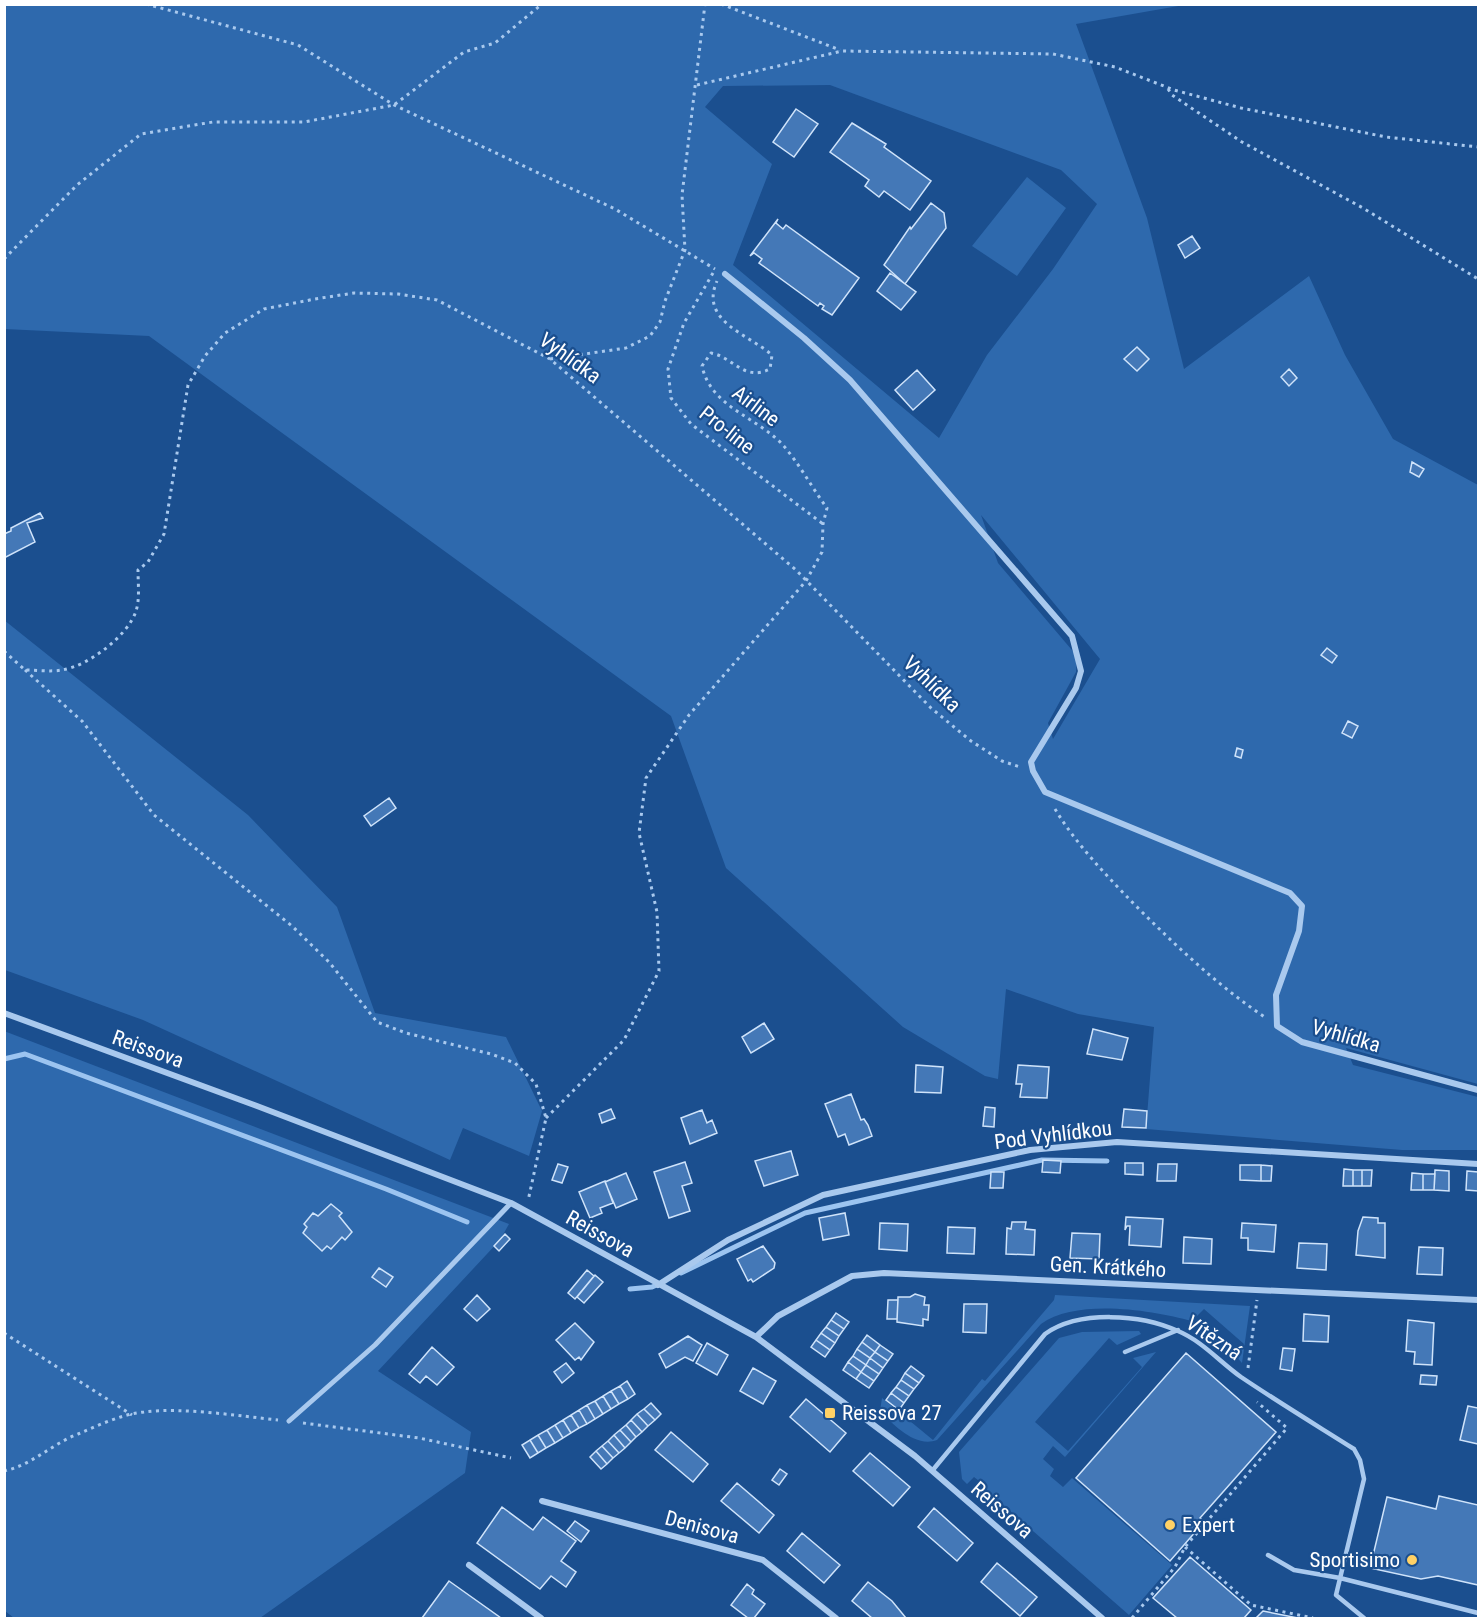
<svg xmlns="http://www.w3.org/2000/svg" width="1483" height="1623" font-family="'Roboto Condensed',sans-serif">
  <style>
    .green { fill: #2e69ad; fill-rule: evenodd }
    .lines { fill: none; stroke-linecap: round; stroke-linejoin: round }
    .stream { stroke: #9cc4f0; stroke-width: 5 }
    .building { fill: #4478b7; stroke: #cfe3fa; stroke-width: 1.5 }
    .path { stroke: #a9c9ee; stroke-width: 3; stroke-dasharray: 3 4.5; stroke-linecap: butt }
    .service { stroke: #a9c9ee; stroke-width: 4.5 }
    .pedestrian { stroke: #a9c9ee; stroke-width: 5 }
    .minor { stroke: #a9c9ee; stroke-width: 6 }
    .poi-dot { fill: #ffd166; stroke: #1b4f8f; stroke-width: 2 }
    .labels { text-anchor: middle; stroke-width: 4.5; stroke-linejoin: round; paint-order: stroke }
    .street-label { font-size: 21px; fill: #fff; stroke: #1b4f8f }
    .poi-label { font-size: 21px; fill: #fff; stroke: #1b4f8f; text-anchor: start }
  </style>
  <rect width="100%" height="100%" fill="#1b4f8f"/>
  <!-- green -->
  <path class="green" d="M5 5H1184L1076 24 1147 218 1184 369 1309 276 1345 355 1393 439 1478 485V1084L1346 1048 1353 1065 1478 1097V1150H1402L1146 1129 1154 1027 1078 1014 1006 989 998 1079 985 1076 903 1027 726 868 671 716 149 336 5 329ZM830 85 1061 170 1097 204 1053 269 987 355 939 438 733 265 772 164 705 107 723 86ZM981 515 1100 659 1053 739 1048 723 1076 672 1077 656 998 563Z
    M1027 177 1066 208 1017 276 972 246Z
    M4 620 248 815 337 907 375 1013 506 1037 542 1111 529 1156 463 1128 450 1160 143 1020 5 970Z
    M4 1031 509 1224 500 1240 378 1371 471 1432 465 1473 260 1618H14L5 1611Z
    M1055 1295 1250 1306 1242 1363 1235 1355 1244 1344 1204 1309 1192 1321C1152 1310 1076 1298 1041 1324L937 1440C915 1448 894 1425 880 1411L882 1398 933 1440 982 1379 985 1381 1054 1300Z
    M1139 1331 1141 1334 1117 1345 1109 1338 1035 1422 1068 1451 1142 1367 1133 1358 1156 1352 1065 1457 1053 1446 1043 1459 1054 1469 1050 1476 1063 1487 1072 1478 1172 1565 1129 1615 985 1489 987 1487 974 1477 967 1484 962 1479 959 1452 1059 1338 1082 1332Z"/>
  <g class="lines">
    <!-- stream -->
    <path class="stream" d="M4 1059 25 1054 386 1189 467 1222
      M681 1273 805 1213 1042 1160 1107 1161
      M630 1289 652 1287 659 1284"/>
  </g>
  <!-- building -->
  <path class="building" d="M796 109 818 124 794 157 773 142Z
    M852 123 886 144 884 147 931 181 910 210 884 191 879 197 865 186 869 180 830 152Z
    M931 203 944 213 946 228 905 284 884 265 910 227 911 229Z
    M778 219 776 223 783 229 786 225 859 278 832 315 822 309 824 306 820 303 818 306 759 263 762 259 754 253 750 256Z
    M1192 236 1200 248 1185 258 1178 245Z
    M890 273 916 292 901 310 877 291Z
    M1137 347 1149 359 1137 371 1124 359Z
    M1289 369 1297 378 1289 386 1281 377Z
    M917 370 935 390 913 410 895 390Z
    M1412 462 1424 469 1419 477 1410 472Z
    M40 513 43 518 27 523 35 542 4 558V534L11 531V528Z
    M1327 648 1337 656 1332 663 1321 655Z
    M1348 721 1358 726 1352 738 1342 733Z
    M1237 748 1243 750 1241 758 1235 756Z
    M389 798 396 808 371 826 364 816Z
    M764 1023 774 1039 751 1053 742 1037Z
    M1093 1029 1128 1038 1122 1060 1087 1054Z
    M916 1065 943 1067 941 1093 915 1092Z
    M1018 1065 1049 1067 1047 1098 1020 1097 1022 1084H1016Z
    M851 1094 861 1120 864 1119 868 1125 872 1136 849 1145 845 1134 838 1137 825 1104Z
    M985 1107 995 1108 994 1127 983 1126Z
    M611 1109 615 1118 602 1123 599 1114Z
    M1124 1109 1147 1111 1146 1128 1122 1127Z
    M702 1110 707 1123 712 1120 717 1133 690 1144 681 1118Z
    M791 1151 798 1175 764 1186 755 1161Z
    M1043 1160 1061 1161 1060 1173 1042 1172Z
    M685 1162 692 1183 682 1186 690 1211 669 1218 654 1172Z
    M1125 1163H1143V1175L1125 1174Z
    M558 1164 568 1167 562 1183 552 1180Z
    M1158 1164H1177L1176 1181H1157Z
    M1240 1165H1261V1181L1240 1180Z
    M1261 1165 1272 1166 1271 1181H1261Z
    M1344 1169 1353 1170V1186H1343Z
    M1353 1170H1362V1186H1353Z
    M1362 1170H1372L1371 1186H1362Z
    M1435 1170 1449 1171V1191L1434 1190Z
    M1467 1171 1478 1172V1191L1466 1190Z
    M991 1172H1004L1003 1188H990Z
    M626 1173 637 1199 616 1208 605 1182Z
    M1412 1173 1423 1174V1190H1411Z
    M1423 1174H1435L1434 1190H1423Z
    M605 1181 613 1203 600 1208 602 1213 590 1218 579 1192Z
    M331 1204 342 1213 339 1216 352 1232 345 1240 342 1237 331 1249 327 1246 322 1251 303 1233 307 1227 304 1224 313 1213 318 1216Z
    M845 1213 849 1235 823 1240 819 1218Z
    M1126 1217 1163 1219 1161 1247 1129 1245 1130 1226H1127L1125 1230Z
    M1363 1217 1378 1218V1223H1385V1258L1356 1255 1358 1231Z
    M1012 1222H1026L1025 1229 1035 1230 1034 1255 1006 1254 1007 1228 1011 1229Z
    M880 1223 908 1224 907 1251 879 1249Z
    M1242 1223 1276 1225 1274 1252 1248 1250V1238H1241Z
    M948 1227 975 1228 974 1254 947 1253Z
    M1072 1233 1100 1234 1099 1259 1070 1258Z
    M505 1234 510 1239 499 1251 494 1246Z
    M1184 1237 1212 1239 1211 1264 1183 1263Z
    M1299 1243 1327 1244 1326 1270 1297 1268Z
    M763 1246 775 1263 774 1268 753 1282 751 1279 748 1281 737 1259Z
    M1419 1247 1443 1248 1442 1275 1417 1274Z
    M379 1268 393 1277 386 1287 372 1277Z
    M587 1270 594 1276 575 1299 568 1293Z
    M595 1275 603 1282 584 1303 577 1297Z
    M915 1294 925 1297 924 1305H929L928 1320 923 1319V1326L897 1322 898 1297H910Z
    M477 1295 490 1309 477 1321 464 1309Z
    M888 1300H898L897 1319H887Z
    M964 1304H987L986 1333 963 1332Z
    M836 1313 849 1322 844 1329 831 1320Z
    M1304 1314 1329 1316 1328 1342 1303 1341Z
    M831 1320 844 1329 839 1336 826 1327Z
    M1408 1320 1434 1323 1432 1365 1414 1364 1415 1352 1406 1351Z
    M575 1323 594 1342 581 1360 579 1357 575 1360 556 1340Z
    M826 1327 839 1336 835 1343 821 1333Z
    M821 1333 835 1343 830 1350 816 1340Z
    M867 1335 880 1345 875 1352 862 1342Z
    M688 1336 702 1345 693 1361 685 1357 666 1368 659 1354Z
    M816 1340 830 1350 825 1357 811 1347Z
    M862 1342 875 1352 870 1358 857 1349Z
    M707 1343 728 1355 717 1375 696 1363Z
    M880 1345 893 1354 888 1361 875 1352Z
    M432 1347 454 1367 437 1385 426 1376 420 1383 409 1374Z
    M1283 1348 1295 1349 1292 1371 1280 1369Z
    M857 1349 870 1358 866 1365 853 1356Z
    M875 1352 888 1361 883 1368 870 1358Z
    M1186 1353 1276 1432 1200 1518 1204 1522 1170 1561 1076 1478Z
    M853 1356 866 1365 861 1372 848 1362Z
    M870 1358 883 1368 879 1374 866 1365Z
    M848 1362 861 1372 856 1379 843 1370Z
    M566 1363 574 1373 562 1383 554 1372Z
    M866 1365 879 1374 874 1381 861 1372Z
    M911 1366 924 1376 919 1383 905 1373Z
    M753 1368 776 1381 763 1404 740 1391Z
    M861 1372 874 1381 869 1388 856 1379Z
    M905 1373 919 1383 914 1389 901 1380Z
    M1421 1375 1437 1376 1436 1385 1420 1384Z
    M901 1380 914 1389 909 1396 896 1387Z
    M627 1381 635 1394 628 1399 620 1386Z
    M620 1386 628 1399 619 1404 611 1391Z
    M896 1387 909 1396 904 1403 891 1393Z
    M611 1391 619 1404 611 1409 603 1396Z
    M891 1393 904 1403 899 1410 886 1400Z
    M603 1396 611 1409 603 1414 595 1401Z
    M806 1399 846 1433 830 1452 790 1417Z
    M595 1401 603 1414 595 1419 587 1405Z
    M651 1403 661 1414 655 1420 644 1409Z
    M587 1405 595 1419 587 1424 579 1410Z
    M1468 1406 1478 1408V1444L1460 1440Z
    M644 1409 655 1420 648 1426 637 1414Z
    M579 1410 587 1424 579 1428 571 1415Z
    M637 1414 648 1426 642 1432 631 1420Z
    M571 1415 579 1428 571 1433 563 1420Z
    M563 1420 571 1433 563 1438 555 1425Z
    M631 1420 642 1432 636 1437 626 1425Z
    M555 1425 563 1438 555 1443 547 1430Z
    M626 1425 636 1437 631 1442 620 1430Z
    M547 1430 555 1443 546 1448 538 1435Z
    M620 1430 631 1442 625 1448 614 1435Z
    M671 1432 708 1464 693 1482 655 1450Z
    M538 1435 546 1448 538 1453 530 1440Z
    M614 1435 625 1448 619 1453 608 1441Z
    M530 1440 538 1453 530 1458 522 1445Z
    M608 1441 619 1453 613 1458 602 1446Z
    M602 1446 613 1458 607 1464 596 1451Z
    M596 1451 607 1464 601 1469 590 1457Z
    M870 1453 910 1487 893 1506 853 1471Z
    M780 1469 787 1474 779 1485 772 1480Z
    M737 1483 774 1515 759 1533 721 1501Z
    M1439 1496 1478 1505V1585L1438 1576 1421 1579 1370 1568 1387 1497 1436 1509Z
    M502 1507 533 1530 543 1517 576 1541 561 1561 576 1572 566 1587 551 1576 540 1589 477 1543Z
    M934 1508 973 1543 957 1561 918 1527Z
    M575 1521 589 1531 581 1542 567 1531Z
    M802 1533 840 1565 824 1583 787 1551Z
    M1190 1557 1251 1610 1244 1618H1177L1153 1598Z
    M997 1563 1037 1597 1020 1616 981 1582Z
    M449 1581 501 1618H422Z
    M868 1582 892 1601 906 1618H872L852 1601Z
    M747 1584 754 1590 752 1594 765 1604 754 1618H748L731 1605Z
    M1263 1611 1298 1618H1256Z"/>
  <g class="lines">
    <!-- path -->
    <path class="path" d="M146 4 298 45 394 105 615 209 715 269
      M721 4 840 50
      M697 85 842 51 1053 54 1115 67 1174 90 1241 108 1386 137 1478 147
      M1168 89 1172 95 1242 142 1363 208 1478 279
      M4 259 77 185 141 134 213 122H304L394 105 464 52 495 43 542 4
      M713 273 684 323 668 369 671 398 691 424 823 524
      M550 359 626 348 650 336 660 322 665 301 685 250 682 195 705 4
      M4 651 25 670C37 670 51 672 62 670 88 666 128 636 136 611 140 599 138 583 138 570L148 562 164 534 188 385 205 356 225 333 264 309 315 299 354 293 398 294 437 300 550 359 796 570 931 708 971 741 1002 761 1020 767
      M25 670 82 721 154 815 292 926 329 962 377 1022 406 1033 491 1054 515 1063 536 1084 546 1118 528 1201
      M1055 809C1076 844 1106 875 1134 904 1176 946 1217 985 1266 1018
      M546 1118 624 1040 659 971 657 912 639 833 646 778 689 715 806 581 822 552 823 524 827 508C812 488 799 463 782 444 755 416 711 407 702 366L711 353C733 357 744 382 770 369L772 355C748 334 699 321 717 281
      M4 1333 132 1415
      M1248 1368 1257 1300
      M303 1423 419 1438 511 1458
      M4 1471C32 1465 52 1444 78 1434 99 1425 122 1414 144 1412 183 1407 239 1416 278 1420
      M1185 1547 1251 1605 1313 1618
      M1132 1618 1175 1567 1185 1547 1287 1428 1257 1402"/>
    <!-- service -->
    <path class="service" d="M1125 1352 1178 1330
      M932 1471 1045 1334C1079 1310 1141 1314 1178 1331 1202 1341 1220 1362 1241 1377 1278 1402 1316 1425 1354 1449L1360 1460 1364 1479 1336 1595 1364 1618
      M1268 1555 1294 1570 1340 1578 1478 1613"/>
    <!-- pedestrian -->
    <path class="pedestrian" d="M289 1421 375 1345 511 1203"/>
    <!-- minor -->
    <path class="minor" d="M725 274 804 338 850 380 1072 636 1081 671 1076 688 1031 762 1033 771 1045 792 1290 893 1302 906 1299 931 1276 995 1277 1026 1302 1042 1478 1090
      M4 1013 257 1106 511 1203 756 1337 915 1456 1102 1618
      M658 1285 728 1240 823 1195 1030 1150 1117 1142 1478 1164
      M756 1337 778 1316 852 1276 884 1273 1478 1300
      M542 1501 763 1560 836 1618
      M469 1565 541 1618"/>
  </g>
  <!-- markers -->
  <g class="poi-dot">
    <rect x="824" y="1407" width="12" height="12" rx="3"/>
    <circle cx="1170" cy="1525" r="6"/>
    <circle cx="1412" cy="1560" r="6"/>
  </g>
  <g class="labels">
    <!-- street labels -->
    <g class="street-label">
      <text transform="translate(570 358) rotate(36)" y="7">Vyhlídka</text>
      <text transform="translate(756 406) rotate(37)" y="7">Airline</text>
      <text transform="translate(727 430) rotate(38)" y="7">Pro-line</text>
      <text transform="translate(932 684) rotate(44)" y="7">Vyhlídka</text>
      <text transform="translate(1346 1036) rotate(16)" y="7">Vyhlídka</text>
      <text transform="translate(148 1049) rotate(20)" y="7">Reissova</text>
      <text transform="translate(1053 1135) rotate(-7)" y="7">Pod Vyhlídkou</text>
      <text transform="translate(600 1234) rotate(29)" y="7">Reissova</text>
      <text transform="translate(1108 1267) rotate(3)" y="7">Gen. Krátkého</text>
      <text transform="translate(1214 1338) rotate(34)" y="7">Vítězná</text>
      <text transform="translate(1002 1510) rotate(41)" y="7">Reissova</text>
      <text transform="translate(702 1527) rotate(15)" y="7">Denisova</text>
    </g>
    <!-- poi labels -->
    <g class="poi-label">
      <text x="842" y="1420">Reissova 27</text>
      <text x="1182" y="1532">Expert</text>
      <text x="1400" y="1567" text-anchor="end">Sportisimo</text>
    </g>
  </g>
  <!-- border -->
  <rect width="1483" height="1623" fill="none" stroke="#ffffff" stroke-width="12"/>
</svg>
